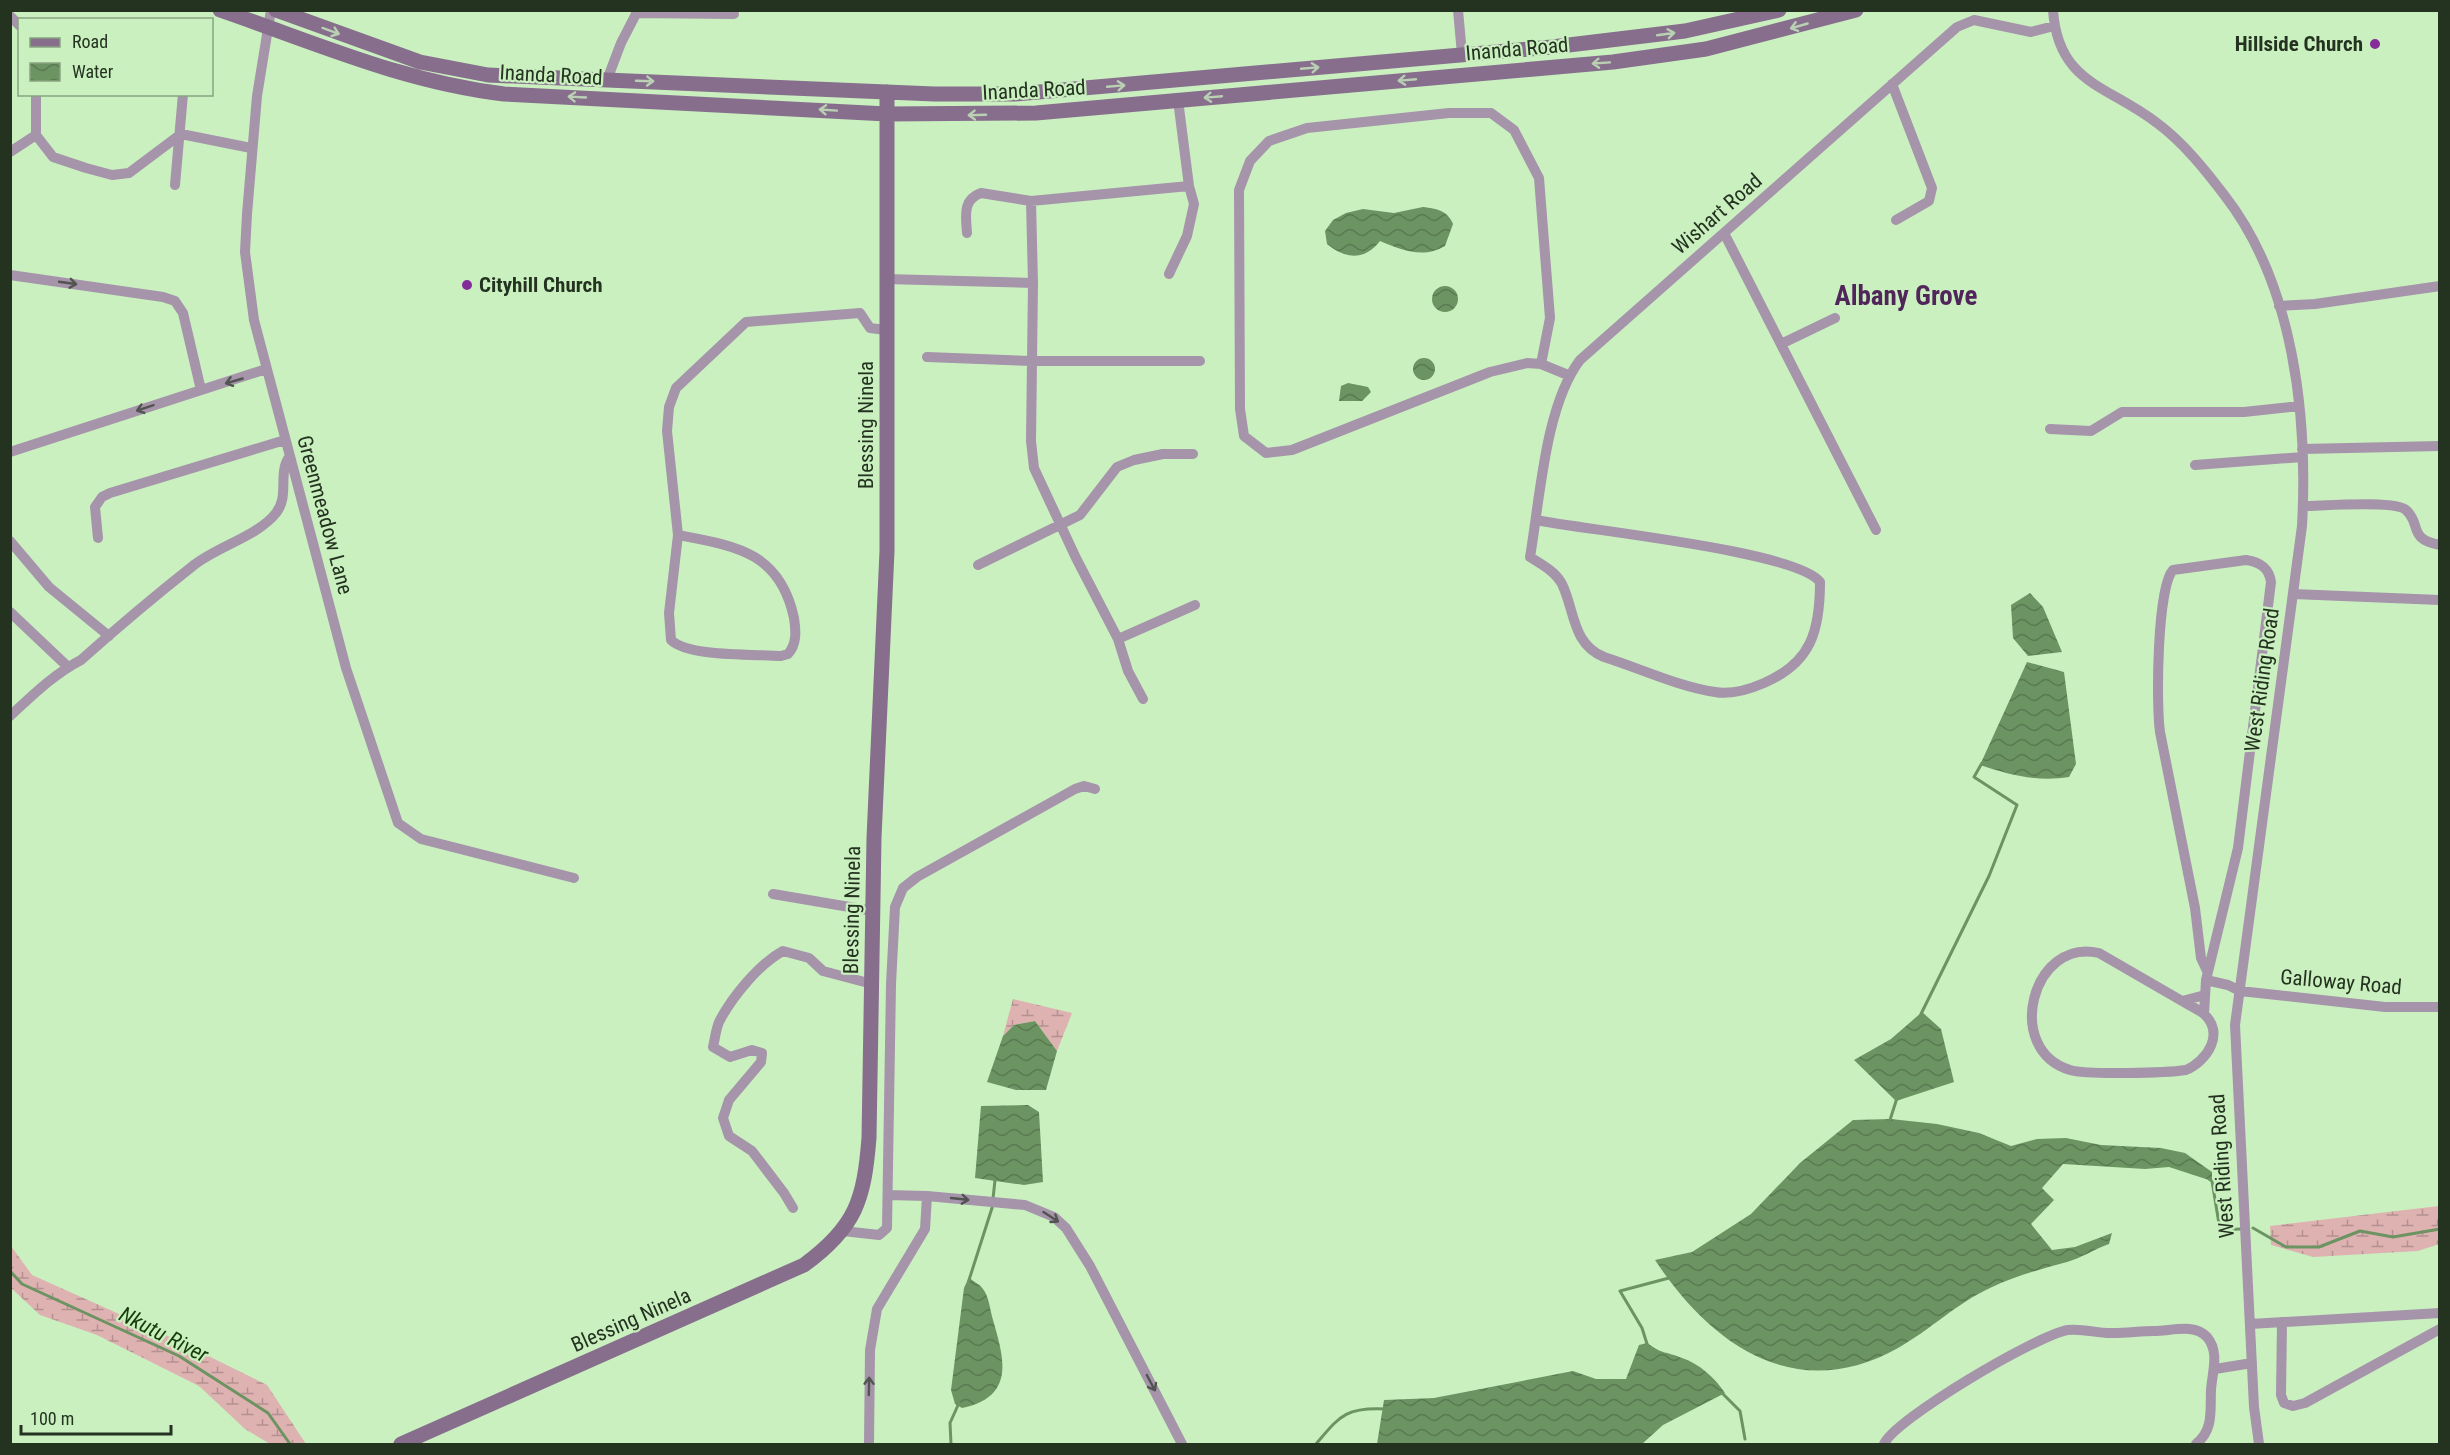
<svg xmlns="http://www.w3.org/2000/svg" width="2450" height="1455" font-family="'Roboto Condensed',sans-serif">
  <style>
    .wetland { fill: url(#wetland-marsh) }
    .water { fill: url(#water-waves) }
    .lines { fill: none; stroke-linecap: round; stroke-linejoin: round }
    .stream { stroke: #6c9362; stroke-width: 3 }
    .street { stroke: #a594aa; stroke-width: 10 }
    .secondary { stroke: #876e8d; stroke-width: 15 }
    .oneway { stroke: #b9d0b3 }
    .oneway2 { stroke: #515450 }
    .poi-dot { fill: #842c99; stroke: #caf0c0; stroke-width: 2 }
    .labels { text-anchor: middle; stroke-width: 4.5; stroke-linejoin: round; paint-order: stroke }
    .poi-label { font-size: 21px; font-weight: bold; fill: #243220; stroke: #caf0c0; text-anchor: end }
    .street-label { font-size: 21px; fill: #243220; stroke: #caf0c0 }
    .water-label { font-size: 22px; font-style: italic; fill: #163d0a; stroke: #caf0c0 }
    .district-label { font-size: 27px; font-weight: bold; fill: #50255a; stroke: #caf0c0 }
  </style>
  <defs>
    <pattern id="wetland-marsh" width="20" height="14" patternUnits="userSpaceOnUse" patternTransform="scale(1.5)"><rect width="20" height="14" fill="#deb2b1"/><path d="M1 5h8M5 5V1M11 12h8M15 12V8" fill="none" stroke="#b49190"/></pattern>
    <pattern id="water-waves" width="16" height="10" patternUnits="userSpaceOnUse" patternTransform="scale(1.5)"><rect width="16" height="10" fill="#6c9362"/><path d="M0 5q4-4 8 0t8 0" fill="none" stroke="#597950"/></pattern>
  </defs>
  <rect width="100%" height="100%" fill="#caf0c0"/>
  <!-- wetland -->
  <path class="wetland" d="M1013 999 1072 1013 1057 1051 1035 1021 1014 1025 1003 1036Z
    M2439 1206V1244L2418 1251 2313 1257 2271 1245 2270 1226Z
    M11 1246 32 1275 166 1335 267 1385 306 1444H270L245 1429 199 1386 97 1335 40 1315 11 1288Z"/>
  <!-- water -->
  <path class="water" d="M1423 207C1437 209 1447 210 1453 224L1445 246C1423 259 1402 250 1380 241 1365 261 1345 259 1327 244L1325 231 1333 220 1346 213 1363 209 1394 213Z
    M1432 299a13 13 0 1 1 26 0a13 13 0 1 1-26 0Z
    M1413 369a11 11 0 1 1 22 0a11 11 0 1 1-22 0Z
    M1348 383 1368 387 1371 392 1362 401H1339L1341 386Z
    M2030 593 2043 607 2062 652 2028 656 2013 638 2011 605Z
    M2027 662 2064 672 2076 764 2069 777C2037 782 2010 775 1980 765Z
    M1922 1012 1941 1029 1954 1082 1896 1101 1854 1060 1891 1039Z
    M1035 1021 1057 1051 1046 1090H1016L987 1082 1003 1036 1014 1025Z
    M1028 1105 1039 1112 1043 1182 1024 1185 975 1178 981 1106Z
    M1891 1119 1937 1124 1979 1133 2011 1146 2037 1139 2066 1138 2101 1145 2161 1148 2185 1153 2212 1172V1181L2169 1167 2145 1169 2063 1164 2042 1188 2054 1200 2031 1224 2052 1250 2075 1247 2112 1233 2109 1244C2095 1249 2081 1258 2067 1262 2041 1269 2015 1276 1990 1288 1957 1303 1930 1330 1898 1348 1796 1405 1712 1346 1655 1260L1692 1252 1751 1214 1800 1163 1853 1120Z
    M969 1277C973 1282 979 1283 983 1289 989 1296 990 1310 993 1320 1004 1358 1016 1397 962 1408L955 1404 951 1390 964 1288Z
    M1647 1343C1664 1355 1665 1351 1682 1358 1700 1364 1715 1378 1725 1393L1663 1425 1642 1444H1377L1384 1400 1434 1398 1573 1371 1596 1379H1626L1639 1345Z"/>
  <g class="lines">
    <!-- stream -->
    <path class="stream" d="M1921 1014 1989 876 2017 805 1974 777 1982 763
      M1890 1120 1897 1098
      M2209 1179 2212 1181 2220 1230 2240 1229
      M2253 1228 2286 1247H2319L2360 1231 2393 1237 2440 1229
      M10 1271 22 1284 179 1356 268 1413 290 1444
      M969 1280 992 1208 995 1180
      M1648 1347 1642 1328 1620 1291 1669 1278
      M1722 1393 1740 1411 1745 1439
      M951 1444 950 1423 959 1403
      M1316 1444C1340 1416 1345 1407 1386 1409"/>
    <!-- street -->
    <path class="street" d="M271 10 257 96 247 214 245 252 254 320 346 668 398 823 421 839 574 878
      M1458 10 1462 54
      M2053 10C2058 84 2108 85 2157 123 2183 142 2206 171 2225 196 2294 285 2308 417 2302 526L2235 1025 2254 1407 2259 1444
      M636 13 734 14
      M10 16 20 26
      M607 80 621 43 638 10
      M1892 84 1932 188 1929 201 1896 220
      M36 94V135L53 157 86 168 112 175 129 173 181 134 251 148
      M10 152 36 135
      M175 185 183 94
      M1031 201 1033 283 1031 441 1034 468 1076 558 1118 639 1128 671 1143 699
      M967 233C966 216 962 200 981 193L1031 201 1189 186
      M1724 233 1876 530
      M1169 274 1187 236 1194 204 1189 186 1178 100
      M10 275 163 297 175 301 183 313 201 390
      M886 279 1033 283
      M2279 306 2315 304 2440 286
      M1781 344 1835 318
      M927 357 1031 361H1200
      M1541 364 1550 318 1539 178 1514 130 1491 113H1449L1307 128 1269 141 1250 161 1239 190 1240 409 1244 436 1266 453 1292 450 1490 372 1527 363 1541 364 1568 375
      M2050 429 2091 431 2122 412H2244L2299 406
      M2302 449 2440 446
      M10 452 266 369
      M2195 465 2303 457
      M2303 506C2321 506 2395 500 2406 510 2422 524 2407 539 2440 545
      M1536 520C1584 530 1798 551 1820 582 1820 631 1811 663 1764 683 1748 690 1732 695 1715 692 1679 687 1639 668 1604 657 1572 644 1575 611 1562 584 1555 571 1541 564 1530 557 1540 499 1545 406 1580 360L1957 27 1974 20 2031 32 2054 26
      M678 535C736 546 780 552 794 618 796 631 797 644 788 654L781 656C755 654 688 657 671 640L669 613 678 535 667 431 669 407 676 388 746 322 860 313 870 328 886 330
      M98 538 95 507 102 497 110 493 285 440
      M10 541 49 587 109 636
      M978 565 1080 515 1117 467 1134 460 1163 454H1193
      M2293 594 2440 600
      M10 612 67 666
      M1118 639 1195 605
      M10 716C33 695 54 674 81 660 118 627 156 595 194 565 218 546 258 536 276 513 290 496 277 472 290 456
      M773 894 873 911
      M2206 980 2238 848 2271 582C2269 568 2260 562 2246 560L2173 570C2157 587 2156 705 2160 732L2195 908 2201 958 2207 971
      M2182 1001C2189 1005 2197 1009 2203 1013 2226 1033 2207 1061 2186 1070 2166 1073 2087 1075 2070 1070 2003 1050 2032 937 2099 953L2182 1001 2205 995
      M2204 1014 2206 980 2228 985 2240 991 2385 1007H2440
      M888 1195 927 1196
      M793 1208 784 1193 752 1151 729 1136 723 1118 729 1100 761 1062 762 1053 752 1050 730 1057 713 1047C715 1039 716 1027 720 1020 733 996 759 964 783 951L809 958 823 971 872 984
      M843 1231 879 1235 887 1228 891 984 895 907 903 888 917 877 1075 789 1084 786 1095 789
      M2282 1322 2281 1395 2284 1403 2293 1406 2305 1403 2440 1329
      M2250 1324 2440 1313
      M2215 1369 2252 1363
      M869 1444 870 1350 877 1309 925 1229 927 1196 1025 1205 1054 1217 1066 1228 1090 1266 1182 1444
      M1884 1444C1895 1419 2037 1335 2068 1330 2083 1328 2099 1334 2113 1333 2127 1333 2141 1331 2154 1331 2171 1331 2194 1323 2207 1337 2220 1352 2212 1373 2211 1390 2210 1410 2214 1430 2196 1444"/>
    <!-- secondary -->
    <path class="secondary" d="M220 10C316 43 403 82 504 94L887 114 1036 113 1613 62 1706 49 1856 10
      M276 10 420 62 488 75 934 94H1015L1552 47 1685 31 1779 10
      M401 1444 804 1265C856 1227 864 1200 869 1138L874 838 887 551V92"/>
  </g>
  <!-- one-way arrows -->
  <defs><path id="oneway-shaft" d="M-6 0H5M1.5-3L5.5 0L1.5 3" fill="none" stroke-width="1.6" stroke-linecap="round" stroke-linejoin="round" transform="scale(1.5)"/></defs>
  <g class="oneway">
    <use href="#oneway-shaft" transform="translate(1799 26) rotate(164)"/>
    <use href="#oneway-shaft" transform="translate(331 31) rotate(20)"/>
    <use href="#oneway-shaft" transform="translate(1666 34) rotate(-8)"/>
    <use href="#oneway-shaft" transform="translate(1601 63) rotate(176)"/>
    <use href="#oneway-shaft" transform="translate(1310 68) rotate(-5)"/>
    <use href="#oneway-shaft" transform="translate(1407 80) rotate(175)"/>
    <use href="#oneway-shaft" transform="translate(645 81) rotate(2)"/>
    <use href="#oneway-shaft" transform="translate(1116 86) rotate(-5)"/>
    <use href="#oneway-shaft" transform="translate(577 97) rotate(-177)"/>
    <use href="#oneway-shaft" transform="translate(1213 97) rotate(175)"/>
    <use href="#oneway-shaft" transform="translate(828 110) rotate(-176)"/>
    <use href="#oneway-shaft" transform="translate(977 115) rotate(178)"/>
  </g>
  <g class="oneway2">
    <use href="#oneway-shaft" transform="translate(68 283) rotate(8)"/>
    <use href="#oneway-shaft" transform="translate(234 381) rotate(164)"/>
    <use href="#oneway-shaft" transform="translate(145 408) rotate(162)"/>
    <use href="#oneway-shaft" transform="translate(960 1199) rotate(6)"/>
    <use href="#oneway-shaft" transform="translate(1051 1217) rotate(33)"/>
    <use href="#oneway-shaft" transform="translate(1151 1383) rotate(62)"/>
    <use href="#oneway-shaft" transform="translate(869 1386) rotate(-89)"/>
  </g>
  <!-- markers -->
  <g class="poi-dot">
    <circle cx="2375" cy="44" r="6"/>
    <circle cx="467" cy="285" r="6"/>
  </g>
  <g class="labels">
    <!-- poi labels -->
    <g class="poi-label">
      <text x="2363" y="51">Hillside Church</text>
      <text x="479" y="292" text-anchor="start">Cityhill Church</text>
    </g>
    <!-- street labels -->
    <g class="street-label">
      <text transform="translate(1517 49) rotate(-5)" y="7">Inanda Road</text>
      <text transform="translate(551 75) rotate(3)" y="7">Inanda Road</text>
      <text transform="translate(1034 90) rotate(-3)" y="7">Inanda Road</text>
      <text transform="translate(1717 214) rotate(-41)" y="7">Wishart Road</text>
      <text transform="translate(866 425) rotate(-90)" y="7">Blessing Ninela</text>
      <text transform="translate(325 515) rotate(75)" y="7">Greenmeadow Lane</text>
      <text transform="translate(2262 680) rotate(-82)" y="7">West Riding Road</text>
      <text transform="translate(852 910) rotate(-89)" y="7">Blessing Ninela</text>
      <text transform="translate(2341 982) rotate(5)" y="7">Galloway Road</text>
      <text transform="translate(2222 1166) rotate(-94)" y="7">West Riding Road</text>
      <text transform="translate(631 1320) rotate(-24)" y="7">Blessing Ninela</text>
    </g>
    <!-- water labels -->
    <g class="water-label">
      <text transform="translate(164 1334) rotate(27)" y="8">Nkutu River</text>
    </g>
    <!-- district labels -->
    <g class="district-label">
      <text x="1906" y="305">Albany Grove</text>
    </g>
  </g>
  <!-- border -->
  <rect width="2450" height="1455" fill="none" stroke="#243220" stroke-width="24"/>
  <!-- legend -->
  <rect x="18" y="18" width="195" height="78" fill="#caf0c0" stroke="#88a480" stroke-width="1.5"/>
  <rect x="30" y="38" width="30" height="9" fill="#876e8d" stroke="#88a480" stroke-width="1.5"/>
  <text x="72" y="48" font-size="18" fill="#243220">Road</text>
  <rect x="30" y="63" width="30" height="18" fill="url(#water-waves)" stroke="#88a480" stroke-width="1.5"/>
  <text x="72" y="78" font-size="18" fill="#243220">Water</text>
  <!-- scale -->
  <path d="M21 1425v9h150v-9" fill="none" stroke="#243220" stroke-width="3"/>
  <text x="30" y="1425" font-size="18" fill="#243220" stroke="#caf0c0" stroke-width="4.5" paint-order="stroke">100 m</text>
</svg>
